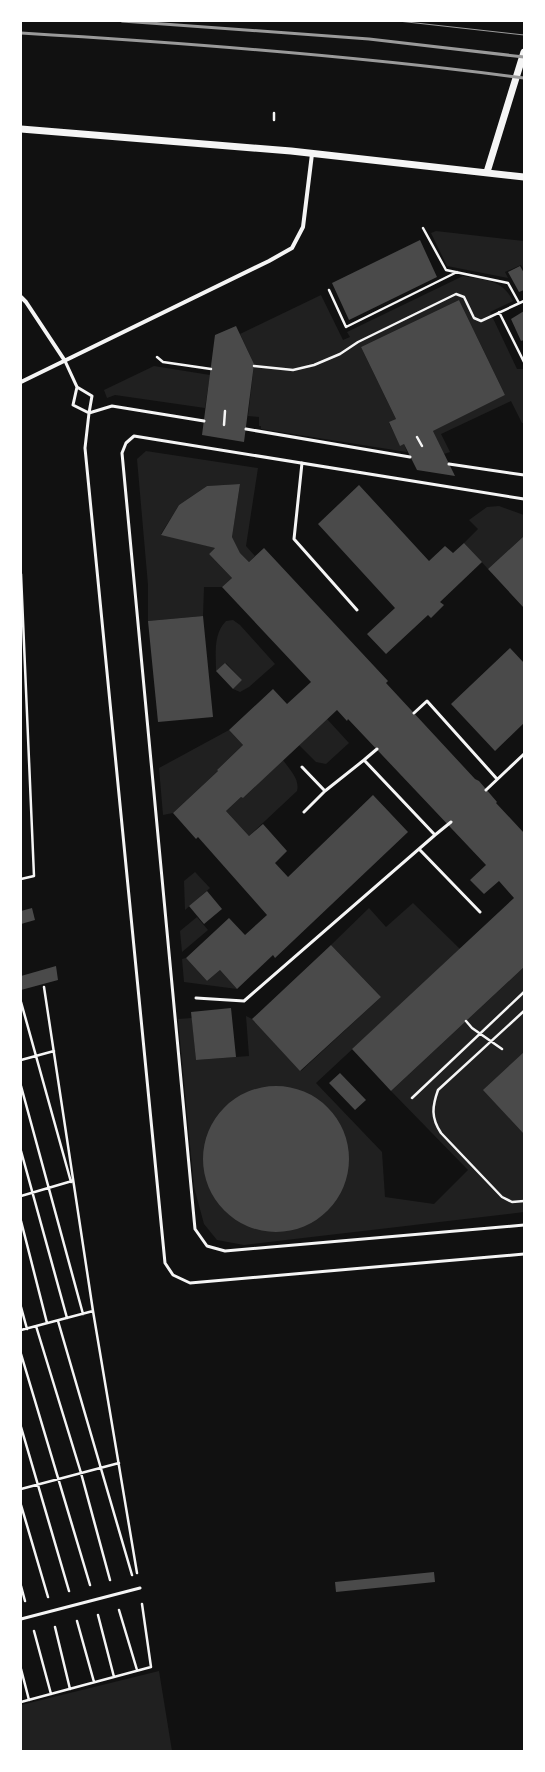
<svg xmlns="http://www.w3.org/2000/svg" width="545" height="1772" font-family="'Times New Roman',serif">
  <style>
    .green { fill: #202020 }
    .building { fill: #4a4a4a }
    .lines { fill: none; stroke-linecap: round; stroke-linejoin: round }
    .path { stroke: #f5f5f5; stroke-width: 2.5 }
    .service { stroke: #f5f5f5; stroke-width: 3 }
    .minor { stroke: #f5f5f5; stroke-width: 4 }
    .tertiary { stroke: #f5f5f5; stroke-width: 7 }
    .tram { stroke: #9a9a9a; stroke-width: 1 }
    .rail { stroke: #9a9a9a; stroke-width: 3 }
  </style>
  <rect width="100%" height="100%" fill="#111"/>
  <!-- green -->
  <path class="green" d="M436 231 524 241V270L521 265 505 272 508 278 447 266 431 233Z
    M463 276C485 280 502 279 513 301L490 312 517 369H524V423H522L511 401 441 434 450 452 444 454 433 431 505 395 459 300 361 347 396 419 389 423 400 445 404 444 407 452 261 429V426H259V417L248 416 254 364 240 334 321 295 343 340 350 337 347 332Z
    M154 366 210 375 205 408 115 395 107 398 104 390Z
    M146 451 258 468 246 546 255 556 249 562 240 553 232 537 240 484 207 486 179 505 161 534 215 548 209 554 232 578 222 587H204L203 616 148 621V585L137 459Z
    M499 506 524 515V536L488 569 464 543 478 529 469 520 487 507Z
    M233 620 240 625 275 664 249 687 240 692 233 689 242 680 226 663 216 671C216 654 213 634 226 621Z
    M327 719 349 743 326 764 316 762 299 745Z
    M229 730 243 745 217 770 218 771 173 813 163 815 159 768Z
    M283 760C290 770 300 779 297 791L249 836 226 811 241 797 243 798Z
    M195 872 210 888 185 910 184 881Z
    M413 903 460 949 316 1083 382 1152 385 1197 434 1204 468 1170 391 1091 524 967V1212L244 1245 217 1240 204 1224 194 1187 178 1019 192 1018 196 1060 249 1056 246 1016 252 1019 301 1071 381 997 331 945 369 908 386 927Z
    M197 917 208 930 182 952 180 931Z
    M186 958 207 981 220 970 237 989 184 982 182 959Z
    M159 1671 172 1751H21V1705Z"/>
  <!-- building -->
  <path class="building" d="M420 240 437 277 349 320 332 283Z
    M520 266 524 273V290L519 292 508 272Z
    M459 300 505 395 433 431 455 476 417 470 404 444 400 446 389 422 396 419 361 347Z
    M524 311V340L521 341 511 319Z
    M236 326 254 364 244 442 202 435 215 335Z
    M240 484 232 537 240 553 249 562 264 548 388 681 386 683 475 779 479 781 497 802 496 803 524 833V967L391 1091 352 1049 514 898 499 881 484 894 470 880 486 865 348 719 347 721 337 710 243 798 241 797 226 811 249 836 263 824 287 851 275 863 288 877 373 795 408 832 275 958 273 955 237 989 220 970 207 981 186 958 229 918 245 935 267 915 198 837 196 839 173 813 218 771 217 770 243 745 229 730 273 689 287 704 311 682 222 587 232 578 209 554 215 548 161 535 179 505 207 486Z
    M359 485 429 561 445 546 453 553 464 543 482 562 440 602 444 605 431 618 428 615 386 654 367 634 395 608 318 524Z
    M524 536V608L488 569Z
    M203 616 213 717 158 722 148 621Z
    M510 648 524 663V723L495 751 451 704Z
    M225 663 242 680 233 689 216 671Z
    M207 891 222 909 204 924 189 906Z
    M32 908 35 920 21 924V911Z
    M331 945 381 997 300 1071 252 1019Z
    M56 966 58 980 21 990V976Z
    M231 1008 236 1057 196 1060 191 1012Z
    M524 1052V1134L483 1090Z
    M340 1073 366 1100 355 1110 329 1083Z
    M203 1159a73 73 0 1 1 146 0a73 73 0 1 1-146 0Z
    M434 1572 435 1582 336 1592 335 1582Z"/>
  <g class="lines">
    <!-- path -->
    <path class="path" d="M274 113V120
      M423 228 446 270 508 283 519 303
      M329 290 346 327 457 272
      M499 312 524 362
      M157 357 163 362 211 369
      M254 366 293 370 314 365 340 354 358 342 456 294 464 297 474 318 481 321 524 301
      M224 425 225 411
      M417 437 422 446
      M21 574 34 876 21 879
      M44 987 93 1311 137 1573
      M21 1002 71 1182
      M524 1011 438 1090C432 1107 431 1118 441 1133L502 1197 512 1202 524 1201
      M466 1021 472 1028 502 1049
      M21 1060 54 1051
      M21 1086 83 1314
      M412 1098 524 992
      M21 1151 67 1318
      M21 1196 72 1181
      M21 1221 47 1323
      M21 1307 27 1329
      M58 1321 132 1575
      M36 1326 81 1473 110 1580
      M21 1330 93 1311
      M21 1354 90 1585
      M21 1427 69 1591
      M21 1489 119 1463
      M21 1505 48 1597
      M21 1586 25 1601
      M119 1610 137 1670
      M98 1615 114 1677
      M77 1621 94 1682
      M55 1627 70 1689
      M34 1631 51 1694
      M21 1669 29 1700
      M21 1702 151 1667 142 1604"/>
    <!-- service -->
    <path class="service" d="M65 361 77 387 73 405 89 413 92 396 77 387
      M204 421 112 406 89 413 85 448 165 1263 173 1275 190 1283 524 1254
      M246 429 410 457
      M302 463 294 539 357 610
      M449 464 524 475
      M524 499 134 436 126 443 122 453 195 1229 207 1246 225 1251 524 1225
      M414 713 427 701 497 779
      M364 760 377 749
      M302 767 325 791
      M486 790 524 754
      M435 835 451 822
      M419 849 480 912
      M196 998 244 1001 435 835 364 760 325 791 304 812
      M21 1619 140 1588"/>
    <!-- minor -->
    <path class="minor" d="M21 297 26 302 65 361
      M21 382 269 261 292 248 303 227 312 154"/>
    <!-- tertiary -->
    <path class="tertiary" d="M21 129 291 151 524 177
      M487 172 524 52"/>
    <!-- tram -->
    <path class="tram" d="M398 21 524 35"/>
    <!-- rail -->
    <path class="rail" d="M122 21 369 39 524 57
      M21 33C189 43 357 56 524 78"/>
  </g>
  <!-- border -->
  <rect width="545" height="1772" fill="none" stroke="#ffffff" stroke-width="44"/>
</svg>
